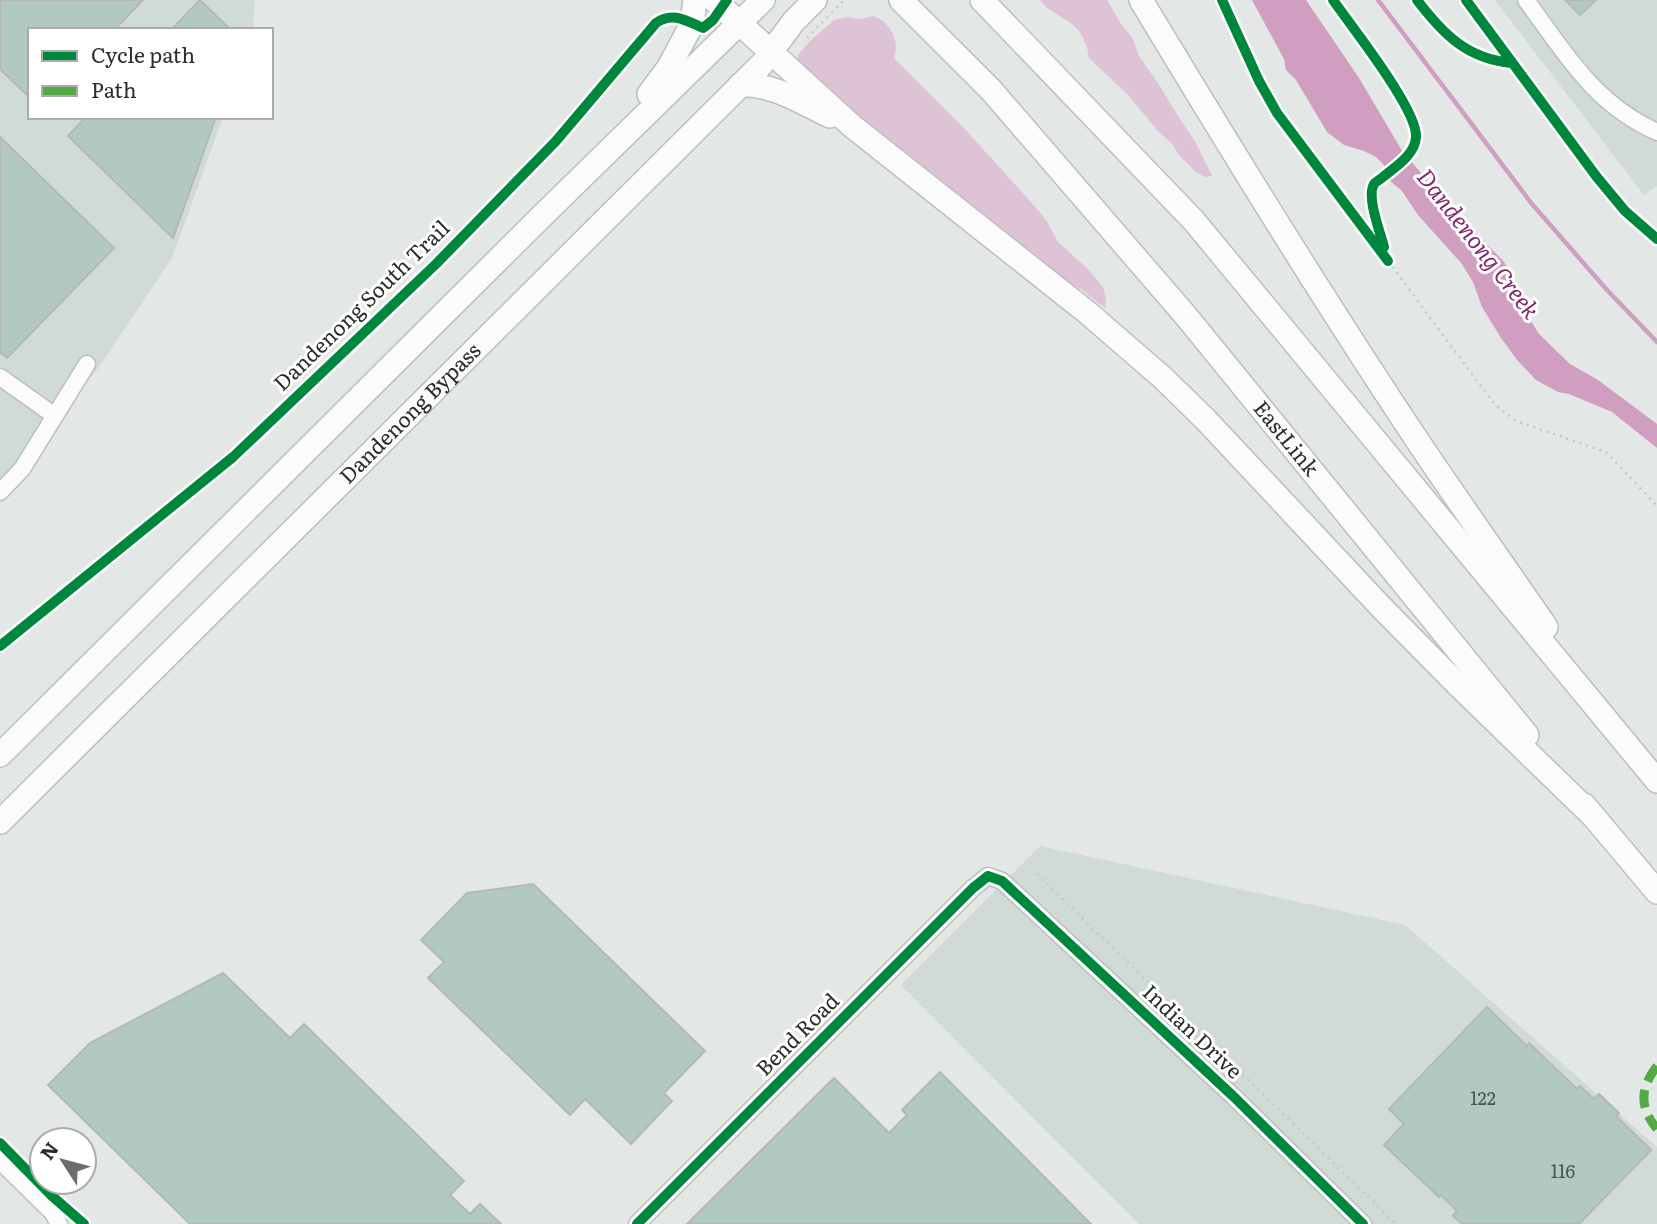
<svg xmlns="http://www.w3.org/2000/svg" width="1657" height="1224" font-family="Literata,serif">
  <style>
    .built { fill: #d0dad6 }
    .green { fill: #dec3d6 }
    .water { fill: #cf9ec1 }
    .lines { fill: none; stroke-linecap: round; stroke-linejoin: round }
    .stream { stroke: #cf9ec1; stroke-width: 4.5 }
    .building { fill: #b2c9c3; stroke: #b4b8b6; stroke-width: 2 }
    .minor-casing { stroke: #bcbfbe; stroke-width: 19 }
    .highway-casing { stroke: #bcbfbe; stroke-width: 26 }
    .path { stroke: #c7c7c7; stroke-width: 2.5; stroke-dasharray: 2 5; stroke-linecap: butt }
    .minor { stroke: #fbfbfb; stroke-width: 16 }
    .highway { stroke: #fbfbfb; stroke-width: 23 }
    .quiet { stroke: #54ab44; stroke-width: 9; stroke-dasharray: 18 9; stroke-linecap: butt }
    .cycleway-casing { stroke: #fff; stroke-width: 15 }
    .cycleway { stroke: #00873e; stroke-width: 10 }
    .labels { text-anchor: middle; stroke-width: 6; stroke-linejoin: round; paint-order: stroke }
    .number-label { font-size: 18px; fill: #4d5452 }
    .street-label { font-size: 21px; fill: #2b2d2c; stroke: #fff }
    .water-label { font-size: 23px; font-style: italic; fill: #822b6c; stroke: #fff }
  </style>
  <rect width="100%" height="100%" fill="#e3e7e5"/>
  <!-- built -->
  <path class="built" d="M0 0H255L253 30H30V117H223L172 258 99 367 10 473 0 484Z
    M1495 0H1657V186L1644 195Z
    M1040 846 1405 925 1657 1147V1224H1139L901 985Z"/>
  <!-- green -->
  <path class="green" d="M1040 0H1107L1121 24 1132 37 1139 56 1160 86 1171 105 1196 143 1212 176 1205 177 1196 172 1178 154 1173 145 1158 131 1129 96 1089 58 1087 47 1080 32 1072 24 1046 7Z
    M873 16C891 22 900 41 894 58L962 126 1031 202 1046 220 1058 242 1088 269 1103 287 1106 298 1105 308 1081 289 1072 285 899 156 882 133 846 107 798 66V55L810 41 834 20 846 17 861 19Z"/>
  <!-- water -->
  <path class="water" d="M1252 0H1306L1359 78 1401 149 1434 189 1504 262 1518 287V300L1539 334 1570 364 1598 380 1657 424V448L1612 412 1569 394 1558 392 1536 380 1518 361 1501 338 1482 307 1473 282 1462 264 1418 215 1402 191 1383 175 1384 165 1376 157 1364 151 1344 145 1327 132 1296 80 1286 70 1284 59Z"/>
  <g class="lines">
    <!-- stream -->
    <path class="stream" d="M1378 0 1532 204 1607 290 1657 342"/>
  </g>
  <!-- building -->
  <path class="building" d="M0 0H143L114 30H30V98L0 69Z
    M200 0 231 30H171Z
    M1565 0H1596L1580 15Z
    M86 117H216L173 238 68 136Z
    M0 137 114 248 7 358 0 352Z
    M533 884 705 1051 664 1093 672 1101 631 1144 585 1099 570 1115 428 978 444 962 421 940 467 893Z
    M223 973 290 1038 304 1024 464 1181 450 1195 470 1214 480 1204 501 1224H190L48 1085 90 1043Z
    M1487 1007 1527 1046 1529 1043 1577 1089 1580 1086 1594 1099 1599 1094 1619 1113 1616 1116 1651 1150 1579 1224H1462L1453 1216 1457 1211 1441 1195 1439 1197 1384 1145 1404 1124 1389 1109Z
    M940 1072 1091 1224H687L834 1078 889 1133 907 1115 902 1110Z"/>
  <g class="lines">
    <!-- minor casing -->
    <g class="minor-casing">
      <path id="minor" d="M1526 0C1565 53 1594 104 1657 132
        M0 377 55 416
        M0 492 22 469 87 364
        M0 1161 52 1212 59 1224
        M637 1224 973 888 988 876 1002 881 1233 1096 1363 1224"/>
    </g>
    <!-- highway casing -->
    <g class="highway-casing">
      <g id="highway">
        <path d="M714 0 852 126 1088 313 1163 378 1206 420 1381 607 1457 684 1593 816"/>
        <path id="s1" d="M901 0 991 90 1186 316 1527 735"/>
        <path d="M982 0 1194 221 1657 781"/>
        <path d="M1141 0C1230 148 1321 296 1417 440 1459 503 1503 564 1546 627"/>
        <path d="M740 85C772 83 802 103 830 116"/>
        <path d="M649 94 669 67 692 24 695 0"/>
        <path d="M0 755 543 215 763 0"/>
        <path d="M1584 805 1657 892"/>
        <path id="s2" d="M0 822 762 64 794 21 815 0"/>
      </g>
    </g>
    <!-- path -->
    <path class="path" d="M807 38 844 0
      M1388 261 1495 405 1516 421 1606 452 1657 506
      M1037 874 1396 1224"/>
    <!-- minor -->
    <use href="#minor" class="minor"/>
    <!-- highway -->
    <use href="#highway" class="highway"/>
    <!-- quiet -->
    <path class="quiet" d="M1657 1066C1640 1088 1639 1107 1657 1129"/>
    <!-- cycleway casing -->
    <g class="cycleway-casing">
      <path id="cycleway" d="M1222 0 1259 81 1277 113 1388 261
        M1333 0C1351 26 1418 110 1416 137 1415 155 1395 167 1383 177 1380 180 1376 181 1374 184 1366 197 1381 234 1384 247
        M1417 0C1443 34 1467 59 1512 63
        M1466 0 1596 176 1625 211 1657 239
        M0 646 233 457 436 264 556 141 656 23C672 11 687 21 703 28L713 20 727 0
        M0 1143 52 1196 84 1224
        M637 1224 973 888 988 876 1002 881 1233 1096 1363 1224"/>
    </g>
    <!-- cycleway -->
    <use href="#cycleway" class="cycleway"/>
  </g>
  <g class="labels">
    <!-- number labels -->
    <g class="number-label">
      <text x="1483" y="1105">122</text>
      <text x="1563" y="1178">116</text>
    </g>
    <!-- street labels -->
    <g class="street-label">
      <text transform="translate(362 306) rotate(-44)" y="7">Dandenong South Trail</text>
      <text dy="7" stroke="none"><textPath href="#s2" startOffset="579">Dandenong Bypass</textPath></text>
      <text dy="7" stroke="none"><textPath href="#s1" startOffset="584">EastLink</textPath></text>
      <text transform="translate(1192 1032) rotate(43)" y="7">Indian Drive</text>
      <text transform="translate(798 1035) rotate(-45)" y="7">Bend Road</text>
    </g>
    <!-- water labels -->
    <g class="water-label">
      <text transform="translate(1478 244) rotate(52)" y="8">Dandenong Creek</text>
    </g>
  </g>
  <!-- legend -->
  <rect x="28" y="28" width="245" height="91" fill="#ffffff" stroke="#aaabab" stroke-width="2"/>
  <rect x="42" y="51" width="35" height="10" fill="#00873e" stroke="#aaabab" stroke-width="2"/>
  <text x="91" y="63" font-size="21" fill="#2b2d2c">Cycle path</text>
  <rect x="42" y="86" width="35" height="10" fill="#54ab44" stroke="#aaabab" stroke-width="2"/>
  <text x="91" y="98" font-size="21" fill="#2b2d2c">Path</text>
  <!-- north arrow -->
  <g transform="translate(63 1161) rotate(306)"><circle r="33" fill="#ffffff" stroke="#aaabab" stroke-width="2"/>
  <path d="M0-5L12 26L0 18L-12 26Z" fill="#6b6e6d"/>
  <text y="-10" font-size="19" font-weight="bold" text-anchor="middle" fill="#2b2d2c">N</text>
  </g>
</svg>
